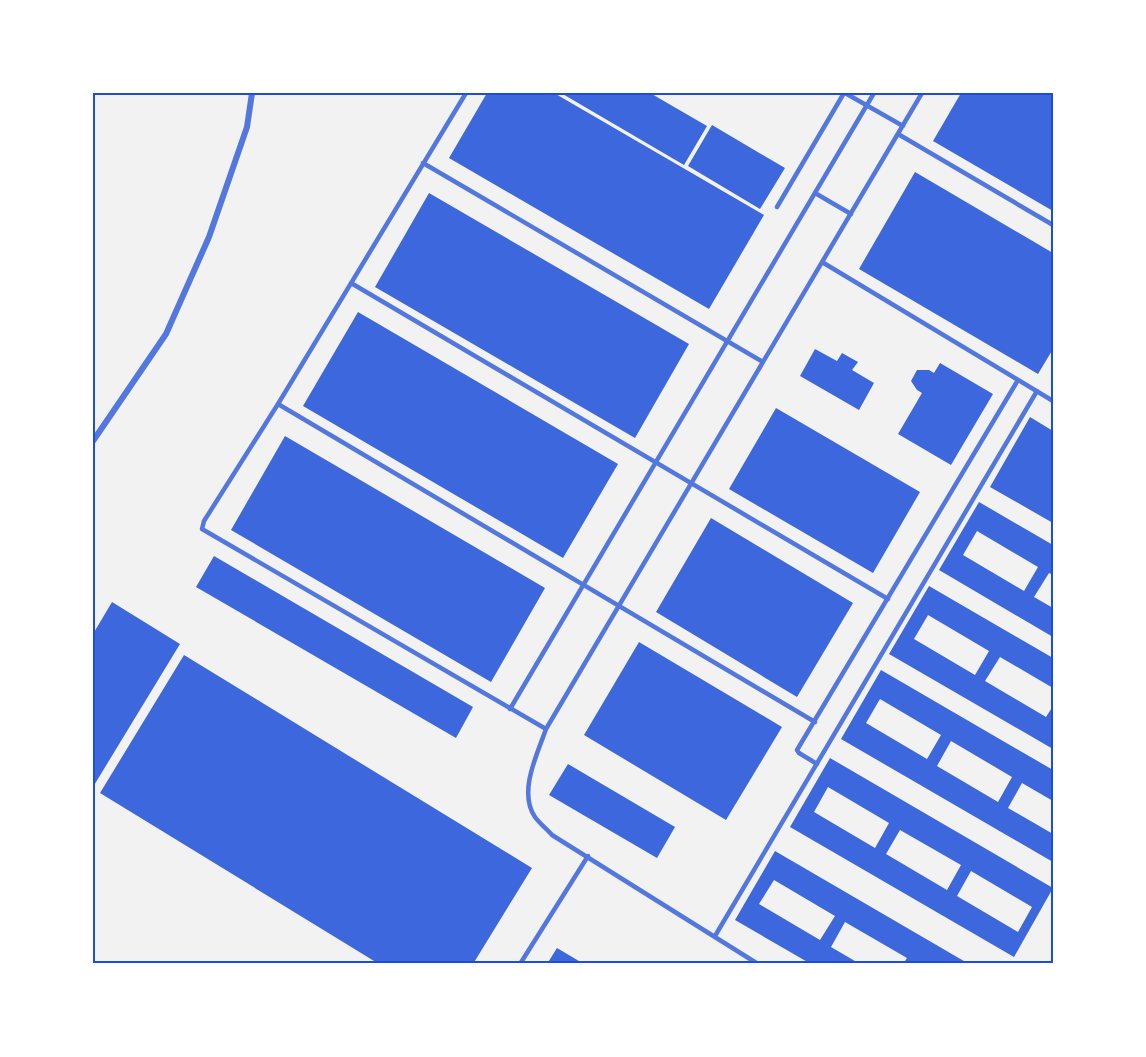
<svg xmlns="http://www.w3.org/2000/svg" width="1146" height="1057" font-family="Rubik,sans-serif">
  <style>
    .building { fill: #3d67dc; fill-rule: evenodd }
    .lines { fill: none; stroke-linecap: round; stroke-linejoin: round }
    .service { stroke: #5277de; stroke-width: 4.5 }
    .minor { stroke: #5277de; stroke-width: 6 }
    .neatline { fill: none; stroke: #1d4ed8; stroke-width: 2 }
  </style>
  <rect width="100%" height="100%" fill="#f2f2f2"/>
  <!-- building -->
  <path class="building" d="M487 93H554L764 215 709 309 449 158Z
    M561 93H650L707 126 684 165Z
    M961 93H1053V211L933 141Z
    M712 125 785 168 760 209 688 166Z
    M915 172 1053 253V349L1038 374 859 269Z
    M429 193 689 344 635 438 375 287Z
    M358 312 618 464 563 558 303 406Z
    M815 349 837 361 842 353 858 362 852 370 874 383 859 410 800 376Z
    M940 363 993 394 951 465 898 434 922 393 917 390 911 381 917 370H929L934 373Z
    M776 408 920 492 873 573 729 489Z
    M1030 417 1053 431V523L990 487Z
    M285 436 545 588 491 682 231 530Z
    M979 502 1053 545V575L1049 573 1034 597 1053 608V637L939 570ZM977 531 1038 567 1024 591 963 555Z
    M711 518 853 603 797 697 656 612Z
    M214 556 473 707 456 738 196 587Z
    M929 586 1053 658V688L1000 657 985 681 1046 717 1053 706V749L889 654ZM928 615 989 651 975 675 914 639Z
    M112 602 180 644 93 787V634Z
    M639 642 782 727 726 820 584 735Z
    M184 655 532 868 473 964H379L100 793Z
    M881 670 1053 770V801L1022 783 1008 808 1053 834V862L841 739ZM880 699 941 735 927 759 866 723ZM951 741 1012 777 998 802 937 766Z
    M830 758 1053 888 1014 957 790 827ZM828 787 889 823 875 848 814 812ZM900 830 961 865 947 890 886 854ZM971 871 1032 907 1018 932 957 896Z
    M568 764 675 827 657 858 549 795Z
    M775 851 969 964H903L907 958 845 922 831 947 860 964H811L735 920ZM774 880 835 916 820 940 759 904Z
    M557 948 584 964H547Z"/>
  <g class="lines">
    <!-- service -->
    <path class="service" d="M466 93 278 404 204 521 202 529 546 729
      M845 93 903 126
      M898 134 1053 225
      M423 163 763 362
      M815 193 851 214
      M777 207 844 93
      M822 262 1053 401
      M351 283 888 599
      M278 404 815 722
      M510 709 874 93
      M817 764 799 753 797 750 1018 380
      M715 936 1037 391
      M520 964 588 856
      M758 964 552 835C547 829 540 824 535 817 518 792 537 755 546 729L922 93
      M1052 964 1053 961"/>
    <!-- minor -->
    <path class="minor" d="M93 441 166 334 209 237 247 127 252 93"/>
  </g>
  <!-- border -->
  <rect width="1146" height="1057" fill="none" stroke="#ffffff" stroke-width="189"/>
  <rect x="94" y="94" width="958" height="868" class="neatline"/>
</svg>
